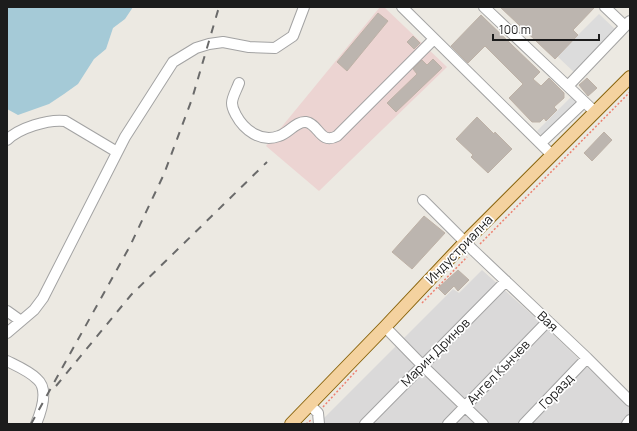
<svg xmlns="http://www.w3.org/2000/svg" width="637" height="431" font-family="Manrope,sans-serif">
  <style>
    .residential { fill: #dad9d9 }
    .commercial { fill: #ecd4d2 }
    .parking { fill: #dcdcdc }
    .water { fill: #a5cad7 }
    .building { fill: #bcb5af; stroke: #bdb1a6 }
    .lines { fill: none; stroke-linecap: round; stroke-linejoin: round }
    .minor-casing { stroke: #a3a3a3; stroke-width: 12 }
    .major-casing { stroke: #88630b; stroke-width: 14 }
    .path { stroke: #ee8271; stroke-width: 1.5; stroke-dasharray: 2 2; stroke-linecap: butt }
    .minor { stroke: #fff; stroke-width: 10 }
    .major { stroke: #f4d29f; stroke-width: 12 }
    .rail { stroke: #6a6a6a; stroke-width: 2; stroke-dasharray: 8 8; stroke-linecap: butt }
    .labels { text-anchor: middle; stroke-width: 3.5; stroke-linejoin: round; paint-order: stroke }
    .street-label { font-size: 13px; fill: #1c1c1c; stroke: #fff }
  </style>
  <rect width="100%" height="100%" fill="#ece9e2"/>
  <!-- residential -->
  <path class="residential" d="M482 270 538 320 630 408V424H318L453 289 459 293Z"/>
  <!-- commercial -->
  <path class="commercial" d="M380 7H384L447 67 319 191 266 146Z"/>
  <!-- parking -->
  <path class="parking" d="M599 14 618 32 576 74 557 56Z
    M572 96 579 103 544 138 537 131Z"/>
  <!-- water -->
  <path class="water" d="M7 7H133L125 19 113 28 106 49 94 59 78 84 64 94 49 104 18 115 7 109Z"/>
  <!-- building -->
  <path class="building" d="M500 7H595L573 30 578 35 555 59Z
    M378 13 388 21 347 71 337 62Z
    M481 15 540 72 533 79 541 86 549 78 564 93V98L554 107 557 110 546 121 544 118 540 122H532L509 98 523 84 485 46 468 63 451 46Z
    M413 36 420 43 414 49 407 42Z
    M433 59 442 68 396 112 387 103 417 74 413 69 422 60 427 65Z
    M587 78 597 88 588 96 579 85Z
    M477 117 494 134 495 132 512 149 488 173 471 157 473 155 456 139Z
    M604 132 612 140 592 161 584 153Z
    M424 216 445 233 412 269 392 252Z
    M458 270 469 280 458 291 454 286 445 295 438 288Z"/>
  <g class="lines">
    <!-- minor casing -->
    <g class="minor-casing">
      <path id="minor" d="M402 7 552 155
        M484 7 595 112
        M605 7 625 26
        M239 83C237 89 232 97 232 103 232 108 234 111 236 115 244 130 261 143 279 136 289 133 296 121 306 122 319 124 320 145 337 136L434 39
        M568 86 630 21
        M7 140C19 128 48 119 65 121L117 152
        M541 143 584 102
        M423 200 473 250 587 358 630 401
        M7 311 21 321
        M385 327 422 365 483 424
        M7 333 34 310 43 298 125 137 173 62 196 48 209 44 223 42 249 47 275 48 293 36 304 7
        M7 361C17 366 29 371 37 379 49 389 41 412 36 424
        M310 405 318 413 319 424
        M365 424 506 281
        M448 424 548 321
        M524 424 587 358
        M627 424 630 420"/>
    </g>
    <!-- major casing -->
    <g class="major-casing">
      <path id="major" d="M291 424 385 327 465 242 630 77"/>
    </g>
    <!-- path -->
    <path class="path" d="M480 244 630 92
      M422 303 467 257
      M323 407 357 370
      M306 424 311 420"/>
    <!-- minor -->
    <use href="#minor" class="minor"/>
    <!-- major -->
    <use href="#major" class="major"/>
    <!-- rail -->
    <path class="rail" d="M56 386 131 295 267 162
      M31 424 130 246 164 174 192 99 219 7"/>
  </g>
  <g class="labels">
    <!-- street labels -->
    <g class="street-label">
      <text transform="translate(459 249) rotate(-46)" y="5">Индустриална</text>
      <text transform="translate(548 321) rotate(43)" y="5">Вая</text>
      <text transform="translate(435 352) rotate(-45)" y="5">Марин Дринов</text>
      <text transform="translate(498 372) rotate(-46)" y="5">Ангел Кънчев</text>
      <text transform="translate(556 391) rotate(-46)" y="5">Горазд</text>
    </g>
  </g>
  <!-- border -->
  <rect width="637" height="431" fill="none" stroke="#1c1c1c" stroke-width="16"/>
  <!-- scale -->
  <path d="M493 34v6h106v-6" fill="none" stroke="#1c1c1c" stroke-width="2"/>
  <text x="499" y="34" font-size="12" fill="#1c1c1c" stroke="#ffffff" stroke-width="3" paint-order="stroke">100 m</text>
</svg>
